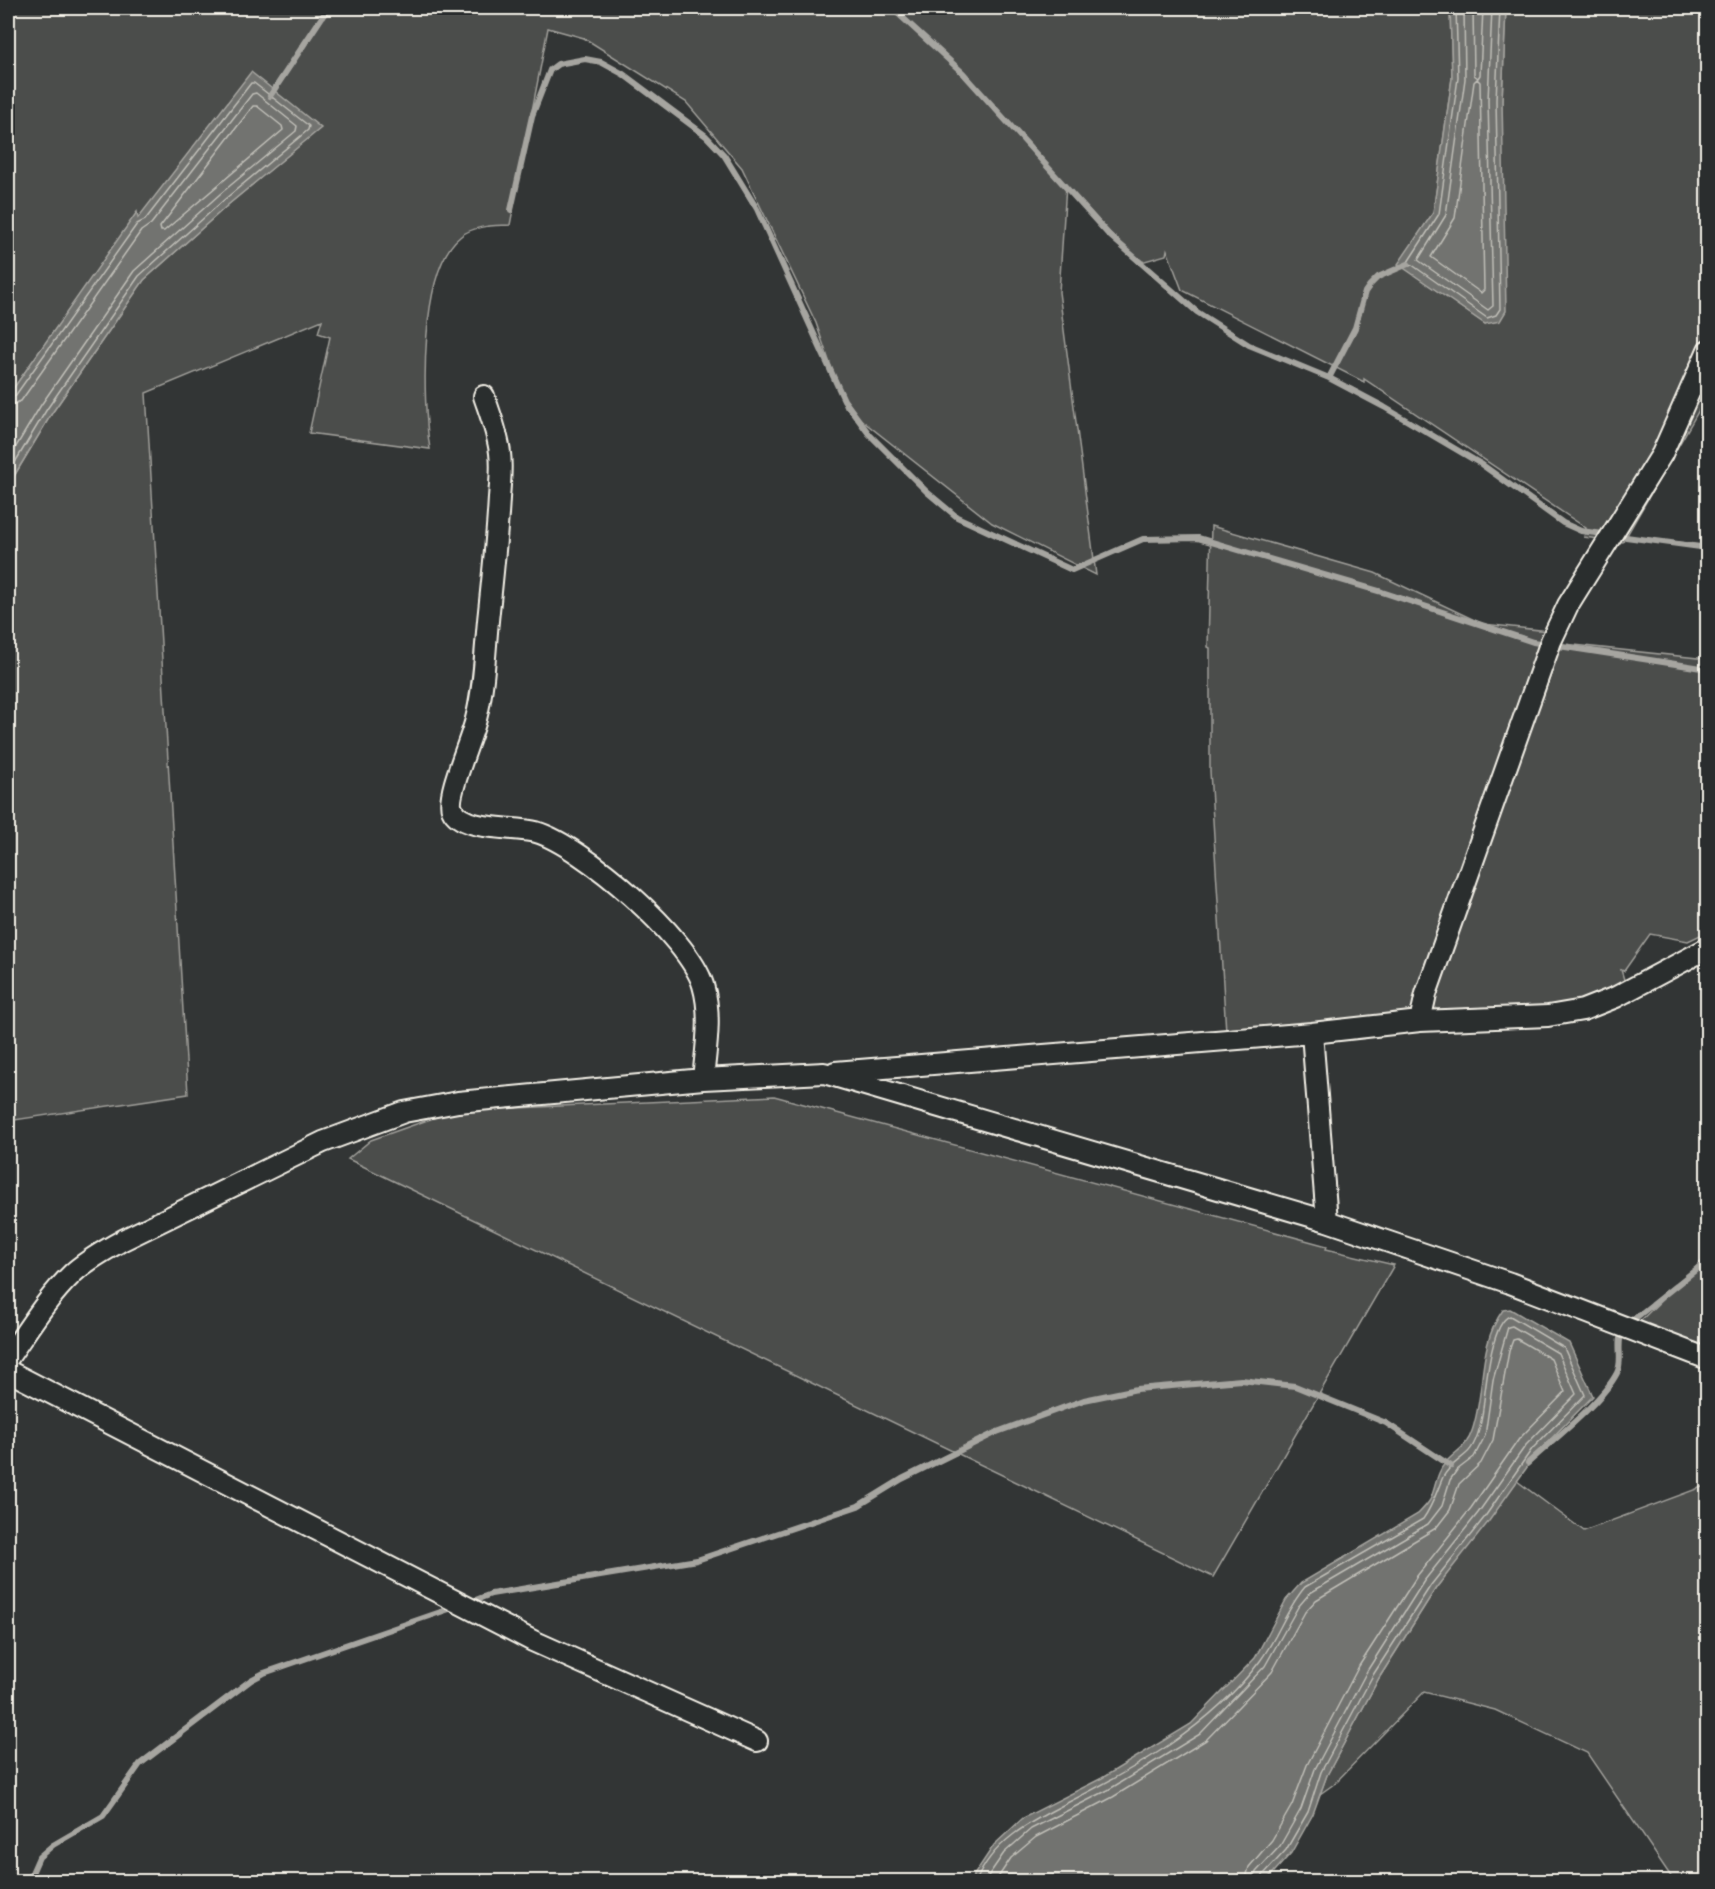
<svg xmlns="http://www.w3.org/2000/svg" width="1715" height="1889" font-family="'Shantell Sans',sans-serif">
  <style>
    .green { fill: #4b4d4c; stroke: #a09f9a; stroke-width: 1.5 }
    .water { fill: #727370; stroke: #a6a5a0; stroke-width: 1.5 }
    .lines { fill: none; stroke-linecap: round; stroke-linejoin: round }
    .shore { stroke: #c0bfb8; stroke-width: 1.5 }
    .stream { stroke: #a6a5a0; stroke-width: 6 }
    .minor-casing { stroke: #f4f1e8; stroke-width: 24 }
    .minor { stroke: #2a2d2e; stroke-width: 20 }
  </style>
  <rect width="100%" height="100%" fill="#323535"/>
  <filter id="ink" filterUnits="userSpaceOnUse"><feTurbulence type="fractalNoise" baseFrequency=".0167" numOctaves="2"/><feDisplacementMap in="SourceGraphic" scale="12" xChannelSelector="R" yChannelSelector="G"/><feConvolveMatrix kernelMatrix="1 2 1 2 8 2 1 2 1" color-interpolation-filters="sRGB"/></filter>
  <g filter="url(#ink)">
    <!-- green -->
    <path class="green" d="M8 8H1450L1452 78 1433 213 1399 264 1485 324 1502 100 1506 8H1707V396L1623 542 1584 537 1586 528 1364 379V382L1182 290 1167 250 1166 255 1138 263 1066 185 1059 292 1096 575 992 523 845 407 816 323 742 168 686 102 584 38 548 28 510 225C493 226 475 225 461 236 419 268 422 400 430 449L309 433 330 337 318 333 322 320 146 393 188 1094 8 1121V486L52 413 144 280 229 204 320 128 251 73 138 219 137 214 8 396Z
      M1211 526 1375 573 1483 624 1558 632 1555 643 1707 659V932L1688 941 1650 934 1624 971 1621 970 1631 1002 1226 1032 1210 771V648L1208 647Z
      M774 1096 1327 1246 1326 1249 1394 1265 1213 1577 348 1159 371 1140 453 1111Z
      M1707 1256V1358L1634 1327Z
      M1517 1481 1584 1531 1707 1485V1881H1674L1587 1753 1495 1710 1424 1692 1334 1784 1320 1794 1327 1775 1379 1678 1436 1588Z"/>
    <!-- water -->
    <path class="water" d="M1450 8H1506L1502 100 1506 311 1500 321 1485 324 1398 264 1433 213 1452 78Z
      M251 72 321 128 229 204 144 280 52 413 8 486V396L137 212 138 218Z
      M1510 1309 1569 1343 1593 1396 1537 1453 1489 1521 1436 1588 1379 1678 1327 1775 1313 1814 1291 1853 1266 1881H970L994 1845 1023 1818 1102 1778 1191 1724 1255 1658 1286 1600 1301 1583 1418 1514C1422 1510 1427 1505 1430 1500 1436 1487 1436 1473 1446 1462 1457 1450 1467 1447 1472 1431 1486 1391 1477 1346 1503 1310Z"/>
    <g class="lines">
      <!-- shore -->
      <path class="shore" d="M1456 8 1458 78 1439 214 1408 262 1487 318 1496 315 1500 309 1496 100 1500 8
        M1464 8 1465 79 1446 215 1418 260 1488 310 1493 306 1488 100 1492 8
        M1473 8 1474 75 1478 78 1480 75 1483 8
        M1477 79 1480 82 1484 290 1481 293 1431 257 1455 218 1474 82Z
        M253 106H257L282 126 283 130 164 231H161L160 227Z
        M8 399 15 396 137 224 145 220 251 83H254L309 126 308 130 225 199 139 276 47 409 8 474
        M8 406 21 401 141 231 151 224 252 94 256 93 297 126 296 131 220 194 134 271 41 405 8 460
        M976 1882C992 1842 1028 1823 1063 1805 1136 1768 1210 1728 1260 1661 1278 1637 1286 1609 1305 1587L1423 1519C1433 1505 1436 1493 1443 1477 1449 1466 1457 1462 1466 1454 1476 1446 1480 1428 1482 1416 1485 1397 1490 1322 1510 1316L1564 1348 1585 1395 1532 1449 1484 1518 1431 1585 1373 1675 1321 1772 1308 1812 1286 1850 1263 1875 1262 1882
        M984 1882 1004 1853 1031 1829 1108 1790 1200 1734 1265 1666 1298 1607 1310 1593 1428 1524 1442 1506 1450 1480 1457 1470 1474 1457 1485 1436 1493 1380 1508 1327 1512 1326 1558 1353 1576 1394 1526 1445 1478 1513 1424 1581 1367 1671 1315 1769 1301 1809 1280 1846 1256 1872 1254 1882
        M995 1882 1011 1858 1036 1837 1113 1797 1206 1740 1272 1672 1305 1612 1316 1600 1436 1528 1450 1510 1459 1484 1481 1463 1493 1440 1509 1351 1513 1340 1517 1339 1551 1359 1565 1392 1519 1439 1471 1508 1417 1576 1359 1666 1307 1765 1292 1805 1272 1840 1249 1867 1245 1882"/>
      <!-- stream -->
      <path class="stream" d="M892 8 963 73 1108 234 1197 312 1249 345 1329 378 1384 407 1481 464 1563 523 1581 531 1708 548
        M270 96 328 8
        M511 210 532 116 550 70 558 64 585 59 601 62 623 74 706 136 724 155 757 209 844 400 869 434 927 492 957 517 1072 570 1143 539 1198 538 1382 592 1533 642 1708 669
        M1329 378 1355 328 1365 292 1370 285 1378 277 1408 264
        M1528 1463C1553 1440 1602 1402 1617 1373 1624 1359 1615 1345 1623 1328L1708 1260
        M468 1603 491 1594 697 1560 858 1506 902 1479 997 1432 1084 1400 1137 1389 1241 1380 1295 1386 1386 1423 1451 1466
        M28 1882 39 1857 53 1845 103 1816 140 1764 251 1680 264 1673 455 1607"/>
      <!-- minor casing -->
      <g class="minor-casing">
        <path id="minor" d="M484 396C490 414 498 434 500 453 502 468 500 483 499 498 497 536 493 573 489 611 485 646 485 684 476 719 472 738 446 795 452 809 462 832 515 826 536 832 583 846 689 938 703 985 712 1015 706 1048 703 1079
          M1420 1021 1548 1016 1583 1010 1616 997 1708 948
          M1312 1033 1327 1221
          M835 1072 1312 1033 1420 1021 1426 994 1551 641 1568 605 1662 454 1708 350
          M8 1358C28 1329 47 1298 73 1273 87 1260 106 1250 123 1240L323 1142 404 1112 458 1102 703 1079 824 1073 1327 1221 1510 1283 1708 1359
          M8 1371 533 1641 757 1741"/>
      </g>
      <!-- minor -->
      <use href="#minor" class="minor"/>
    </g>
  </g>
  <!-- margin -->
  <rect width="1715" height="1889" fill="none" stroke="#2a2d2e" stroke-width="30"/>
  <rect x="15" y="15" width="1685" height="1859" fill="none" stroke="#f4f1e8" stroke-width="2" filter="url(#ink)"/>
</svg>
